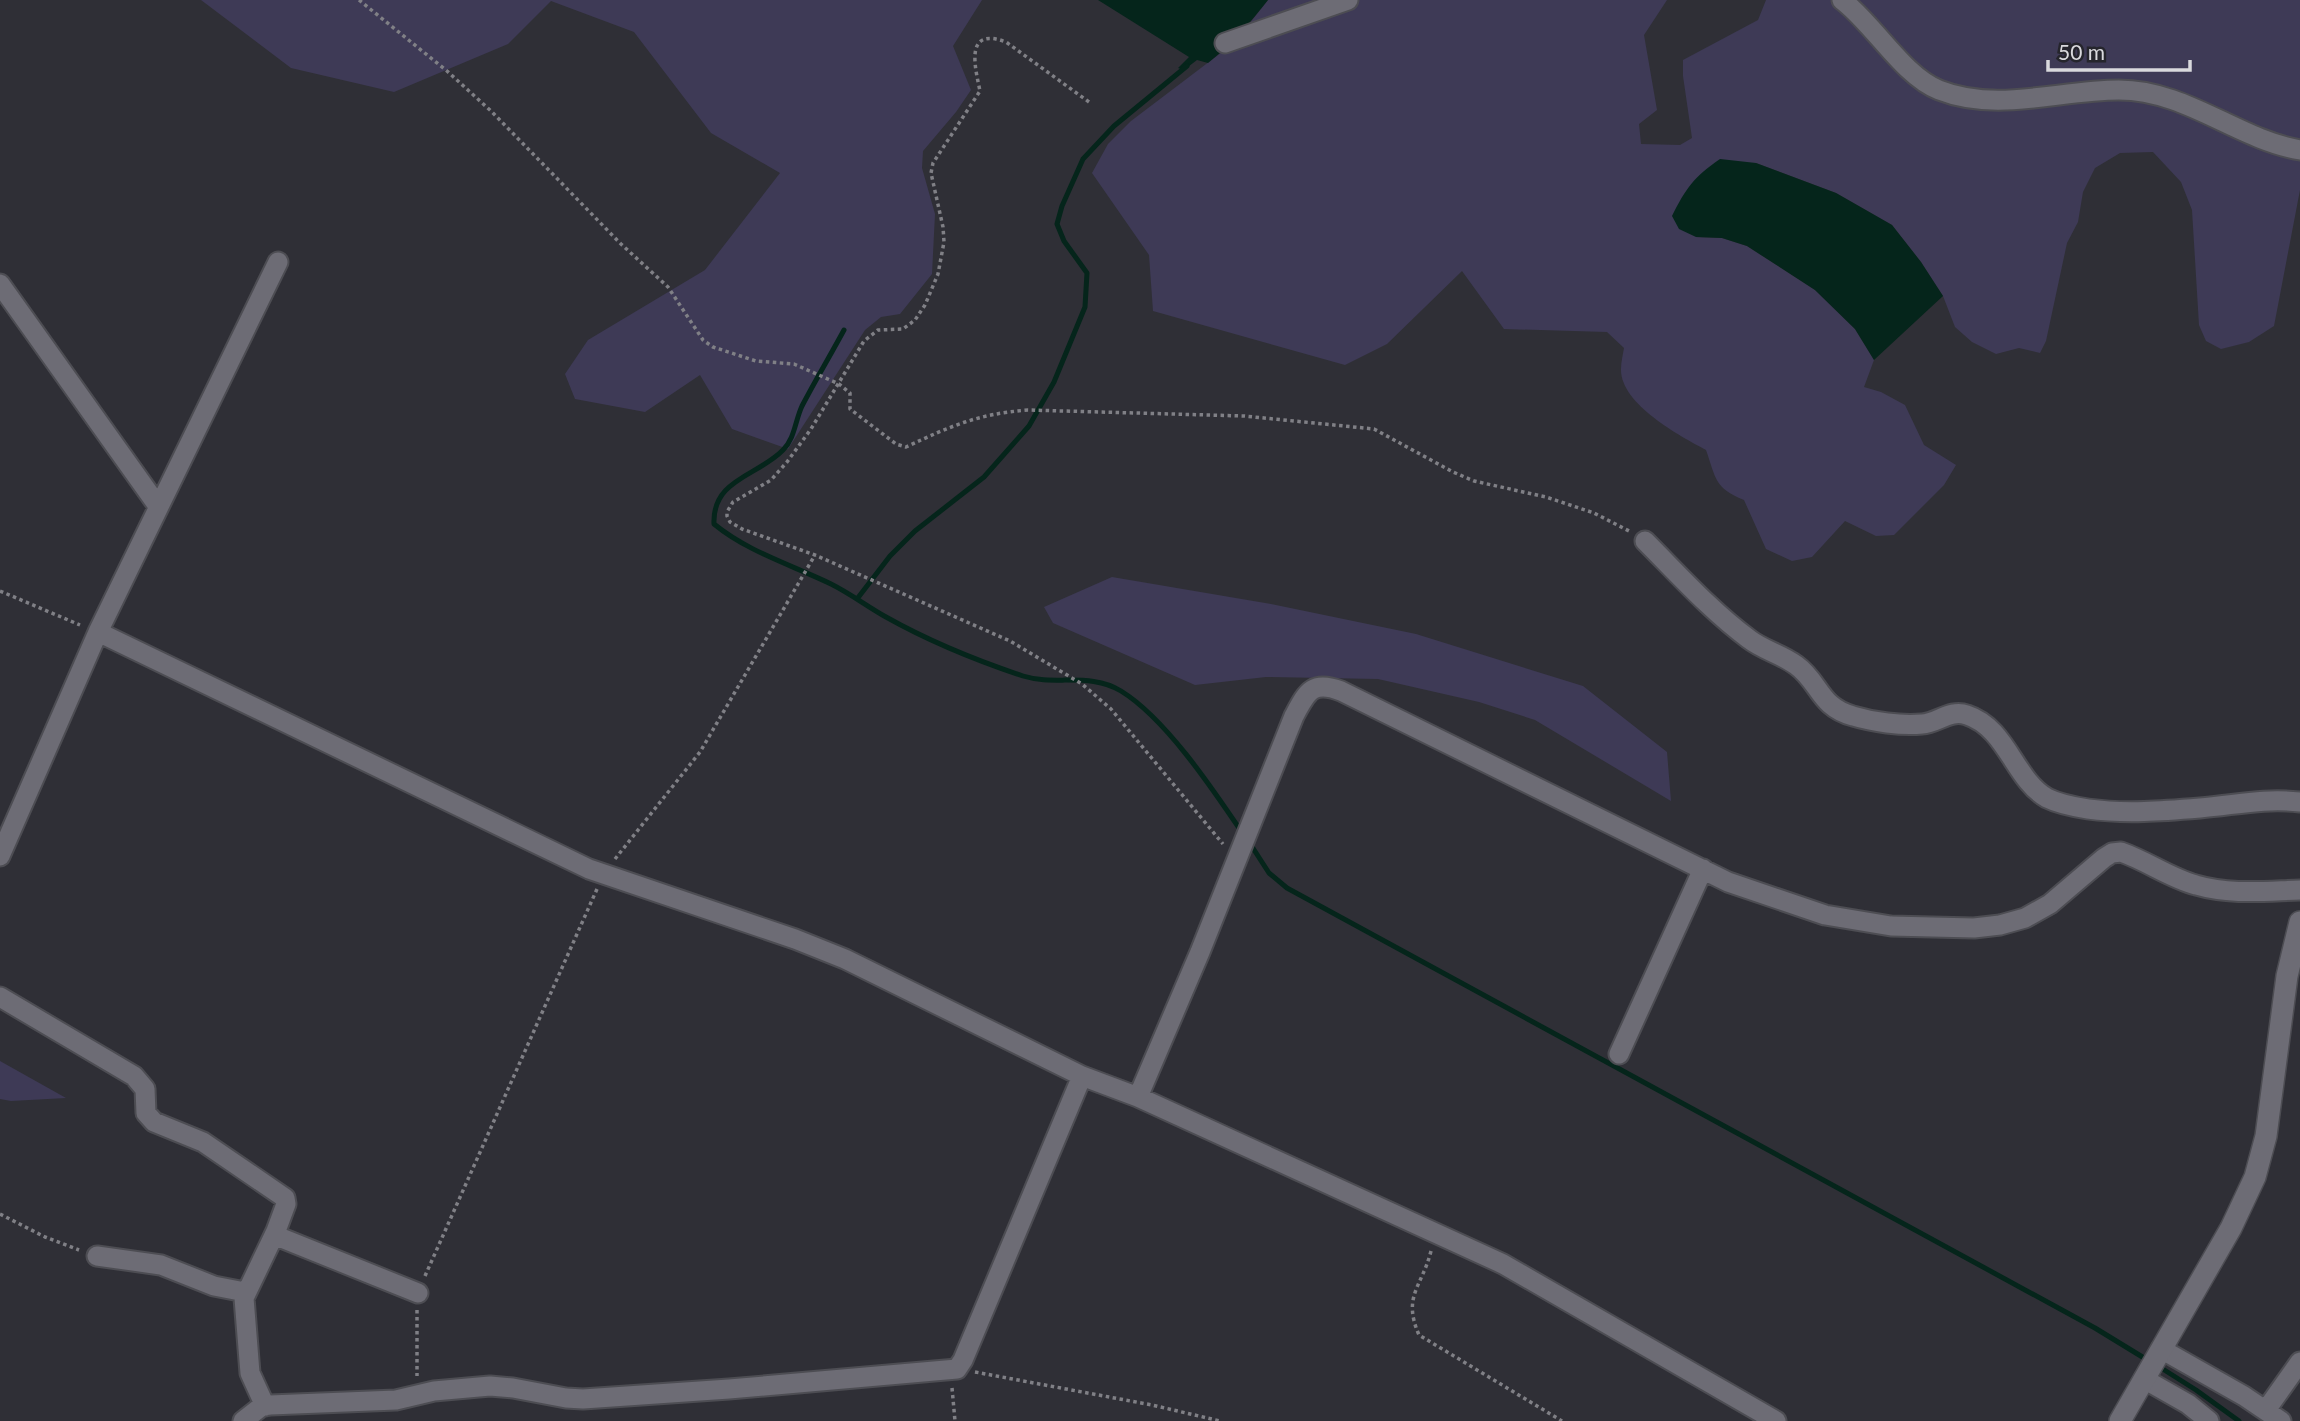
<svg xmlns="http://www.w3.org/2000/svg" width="2300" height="1421" font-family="Lato,sans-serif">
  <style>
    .green { fill: #3e3a56 }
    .water { fill: #05251b }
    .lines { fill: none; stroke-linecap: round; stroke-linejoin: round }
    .stream { stroke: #05251b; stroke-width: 5 }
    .street-casing { stroke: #4d4d53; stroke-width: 23 }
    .secondary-casing { stroke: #4d4d53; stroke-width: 24 }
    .path { stroke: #808086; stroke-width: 3.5; stroke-dasharray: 3.5 3.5; stroke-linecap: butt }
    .street { stroke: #6d6c75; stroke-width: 19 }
    .secondary { stroke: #6d6c75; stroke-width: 21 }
  </style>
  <rect width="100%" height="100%" fill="#2f2f36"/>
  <!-- green -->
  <path class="green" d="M201 0H982L953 46 971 90 956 112 923 151 922 168 935 214 932 274 900 314 881 317 865 330 788 449 732 429 700 375 645 412 575 399 565 374 588 340 705 270 780 173 711 133 634 32 551 1 508 44 394 92 291 68Z
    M1268 0H1667L1644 35 1657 110 1639 124 1641 144 1680 145 1692 138 1683 76V60L1758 20 1766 0H2300V190L2274 326 2249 342 2221 349 2206 341 2199 325 2192 210 2181 182 2153 152 2120 153 2095 168 2083 192 2078 222 2067 243 2046 341 2040 353 2019 348 1996 354 1972 342 1955 327 1943 296 1921 262 1892 225 1836 193 1756 163 1696 237 1722 238 1747 246 1815 290 1855 329 1874 360 1864 387 1881 392 1905 405 1924 445 1956 465 1944 485 1894 535 1876 536 1845 521 1812 557 1792 561 1766 549 1744 500C1714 488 1716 478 1706 450 1680 436 1620 404 1621 369 1621 362 1623 354 1624 348L1607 332 1504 329 1462 271 1387 344 1345 365 1153 311 1149 255 1092 173 1108 144 1131 121 1222 52 1249 24Z
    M1112 577 1271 604 1416 634 1583 686 1667 752 1671 801 1535 720 1479 702 1378 679 1266 677 1195 685 1053 623 1044 607Z
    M0 1061 66 1098 11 1101 0 1099Z"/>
  <!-- water -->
  <path class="water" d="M1098 0H1268C1250 23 1231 45 1208 63L1197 60 1184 70 1178 68 1189 57Z
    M1720 159 1756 163 1836 193 1892 225 1921 262 1943 296 1874 360 1855 329 1815 290 1747 246 1722 238 1696 237 1679 229 1672 216C1686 188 1694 177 1720 159Z"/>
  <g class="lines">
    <!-- stream -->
    <path class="stream" d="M844 330C830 356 815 381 802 406 795 421 795 438 783 450 758 476 712 479 714 524 748 552 792 565 831 584 851 594 868 607 886 617 927 640 978 661 1023 676 1055 686 1091 672 1121 691 1165 718 1212 788 1241 831
      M857 599 890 556 915 531 984 477 1029 426 1054 382 1085 307 1087 273 1064 241 1057 224 1062 206 1083 159 1114 126 1187 66
      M1249 842 1269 873 1287 888 2095 1328 2149 1361
      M2158 1366 2196 1390 2239 1421"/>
    <!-- street casing -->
    <g class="street-casing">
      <path id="street" d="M1842 0C1873 23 1903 76 1939 90 1997 113 2059 90 2119 90 2186 90 2237 139 2300 150
        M1225 43 1348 0
        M0 284 158 506
        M1645 541C1678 574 1711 611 1749 639 1763 650 1781 654 1796 665 1820 682 1819 707 1853 716 1873 722 1901 726 1922 724 1938 723 1950 709 1967 715 2007 728 2014 779 2047 798 2059 804 2075 807 2088 809 2125 814 2163 811 2200 808 2236 805 2263 798 2300 802
        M98 632 589 869 795 939 845 959 1082 1076 1138 1097 1503 1264 1776 1421
        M0 856 98 632 278 262
        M0 997 134 1076 145 1089 146 1113 154 1122 203 1142 285 1198 286 1204 276 1231 244 1298 250 1373 265 1406
        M1619 1054 1703 869
        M1138 1097 1200 952 1294 716C1307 692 1312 680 1341 691L1728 882 1825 915 1891 926 1974 928 2000 925 2025 918 2050 904 2104 858 2112 853 2121 852C2147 861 2170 878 2196 885 2230 895 2265 891 2300 890
        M274 1235 418 1293
        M97 1256 161 1265 214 1286 245 1292
        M2161 1349 2244 1396 2281 1421
        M2144 1379 2188 1404 2209 1421
        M2266 1410 2300 1362
        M243 1421 262 1406 270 1405 396 1400 434 1391 490 1386 513 1388 566 1398 583 1399 729 1389 957 1369 963 1360 1082 1076"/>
    </g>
    <!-- secondary casing -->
    <g class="secondary-casing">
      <path id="secondary" d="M2120 1421 2231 1228 2255 1177 2266 1136 2287 976 2300 922"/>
    </g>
    <!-- path -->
    <path class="path" d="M359 0 447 71 491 111 621 244 668 287 703 340 713 347 756 361 794 364 839 384 850 393V409L896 444 906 447C951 426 977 414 1028 410L1244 416 1374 429 1453 472 1474 481 1546 497 1594 513 1631 532
      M1089 102 1006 42C964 26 975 67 980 91L933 163 931 173 943 227 944 242 938 274 925 305 915 320 903 329 878 330 864 341 811 429 787 462 771 480 733 502 727 512V516L730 522 742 529 815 555 1010 641 1082 684 1111 709 1223 844
      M0 591 80 625
      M615 859 700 752 815 555
      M0 1214 45 1237 79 1250
      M1431 1251C1422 1287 1402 1296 1419 1335L1562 1421
      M425 1276 597 889
      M417 1310V1376
      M975 1372 1152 1405 1220 1421
      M952 1388 955 1421"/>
    <!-- street -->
    <use href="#street" class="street"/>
    <!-- secondary -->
    <use href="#secondary" class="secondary"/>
  </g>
  <!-- scale -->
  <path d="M2048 60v10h142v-10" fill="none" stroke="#d9d9dd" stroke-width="3.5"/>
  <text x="2058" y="60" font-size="21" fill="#d9d9dd" stroke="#25252c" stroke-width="5" paint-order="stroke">50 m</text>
</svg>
